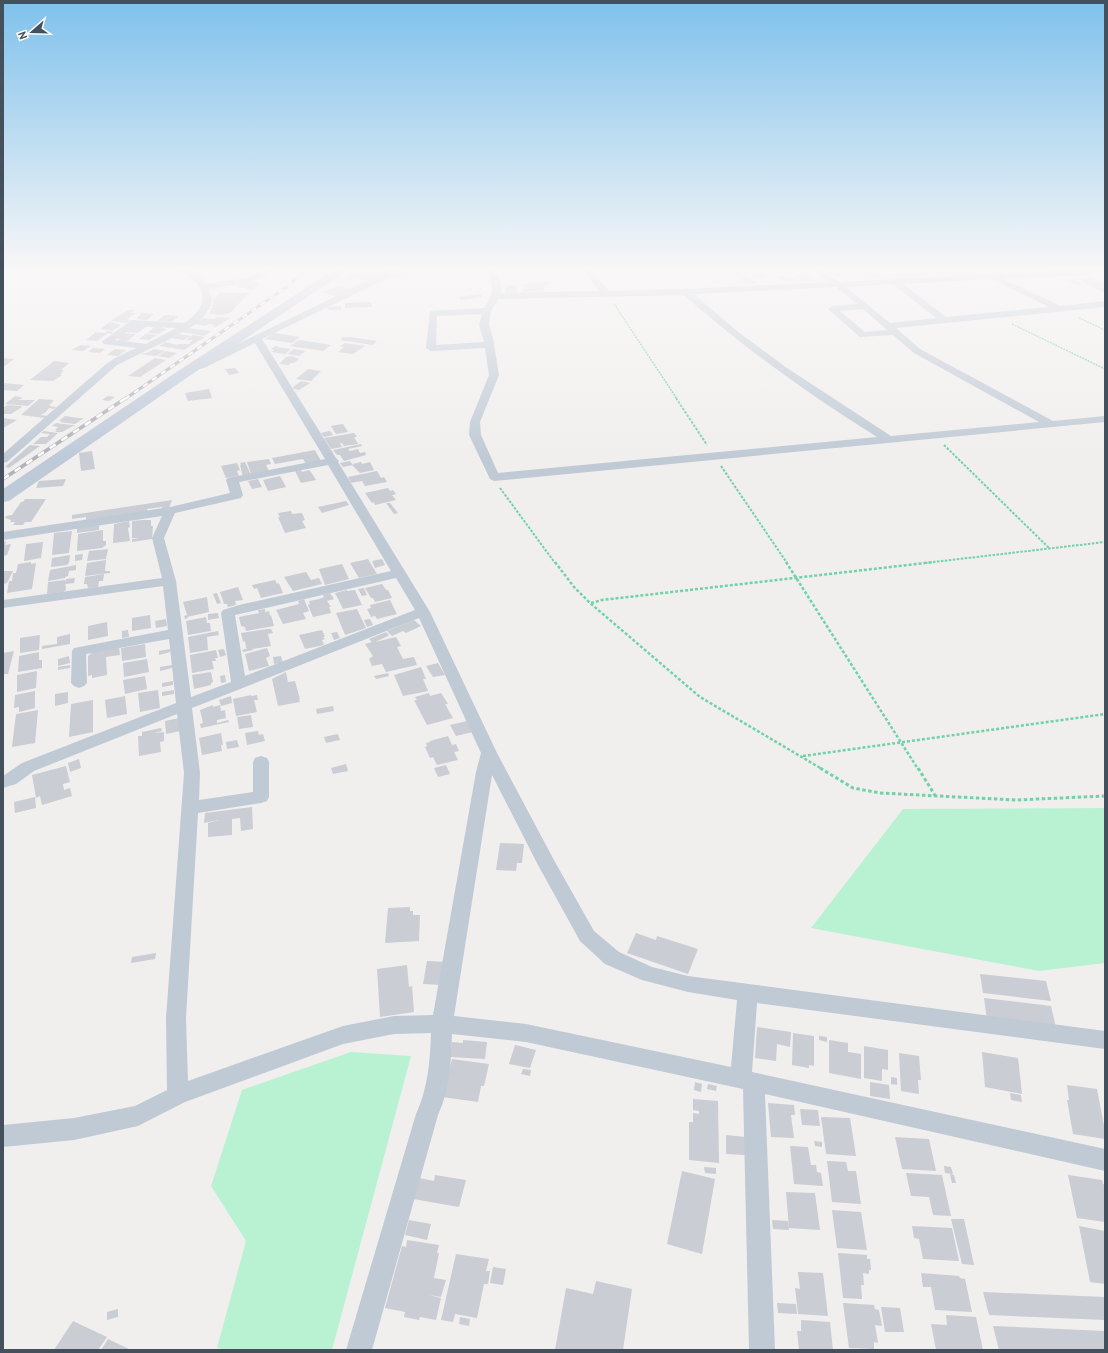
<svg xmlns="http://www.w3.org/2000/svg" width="1108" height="1353" font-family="'PT Sans',sans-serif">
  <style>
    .green { fill: #b9f2d3 }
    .building { fill: #cacdd3 }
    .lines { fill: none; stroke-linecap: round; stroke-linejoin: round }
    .path-far3 { stroke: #6ed3a7; stroke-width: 1.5; stroke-dasharray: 2 1; stroke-linecap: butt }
    .path-far2 { stroke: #6ed3a7; stroke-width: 2; stroke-dasharray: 2.5 1.5; stroke-linecap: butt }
    .path-far1 { stroke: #6ed3a7; stroke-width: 2.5; stroke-dasharray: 3 2; stroke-linecap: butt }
    .path { stroke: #6ed3a7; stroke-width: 3; stroke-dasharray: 3.5 2.5; stroke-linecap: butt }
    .street { fill: #c0cad5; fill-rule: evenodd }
    .secondary { fill: #bfcad9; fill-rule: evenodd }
    .rail-far1-casing { stroke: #b0b3b9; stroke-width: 3 }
    .rail-casing { stroke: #b0b3b9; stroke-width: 3.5 }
    .rail-far1 { stroke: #fff; stroke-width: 2; stroke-dasharray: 5.5; stroke-linecap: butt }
    .rail { stroke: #fff; stroke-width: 2.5; stroke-dasharray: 7; stroke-linecap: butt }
  </style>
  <rect width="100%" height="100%" fill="#f1eeee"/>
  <!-- green -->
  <path class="green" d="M1105 808V963L1039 971 811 928 903 809Z
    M351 1052 411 1056 332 1350H228L217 1348 246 1241 211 1186 242 1090Z"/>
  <!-- building -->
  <path class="building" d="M324 268H335L329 272 320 271Z
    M369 268 385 269 400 268 383 275 367 269Z
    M414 268 424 269 410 276 408 275 399 278 393 276Z
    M732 268H738L746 274 734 275 724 269Z
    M758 268H772L770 269 775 272 765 273Z
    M777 268H790L795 271 782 273 776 269Z
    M817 268H836L844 275 836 276Z
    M867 268 882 277H880L882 278H871L856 270Z
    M968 268H984L992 271 980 274Z
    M747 269H758L768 277 756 278Z
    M939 269 945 270 949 272 944 273 948 274 943 275 931 271Z
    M359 270 380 276 368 281 357 278 348 280 346 279 351 277 342 278Z
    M923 271 928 276 897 278 892 273Z
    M803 273H805L815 281 804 282 794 276 804 274Z
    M745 275 757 283 747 284 736 276Z
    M784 276 789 277 799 282 781 281 775 277Z
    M1091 277 1105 284V293L1076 279Z
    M1067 280H1075L1083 284 1075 285Z
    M548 281 550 284 544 285 545 287H543L545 290 524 292 522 289H527L523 284Z
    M251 282 260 283 253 290 237 287 241 283H250Z
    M516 285 517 292 506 293V286Z
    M340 286 352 289 336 296 322 292Z
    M220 293H249L230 313 222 315 210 314 211 313H209L212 310H210L213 306H211L215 302H212L215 299H213Z
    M480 294 483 297 461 300 459 297Z
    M371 302 372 307 345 308V303Z
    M341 306V310H328L327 307Z
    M128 310H135L130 313H136L127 319 130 320 128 322 126 323 111 321Z
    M142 313 154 314 147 320 136 319Z
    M165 315 177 316 178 317 171 322 157 321Z
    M217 317 230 318 216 327H213L216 325 209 324 206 326 194 324 203 318 214 319Z
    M110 322 121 325 112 331 100 329Z
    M134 325 147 326 138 333 125 332Z
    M156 326H163L161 328 167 329 159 334 147 333Z
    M188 328 211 331 204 336 182 332Z
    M107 331 114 332 111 334 108 333 97 341 86 340 96 332 104 333Z
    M124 333 136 334 126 342 118 341 120 339H116Z
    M274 333 300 337 292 343 265 339Z
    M146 334 156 335H157L149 340 139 339Z
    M179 334 191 336 183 340 172 338Z
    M193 335 205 337 184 350 172 348 178 344H189L193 340H186Z
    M343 337H351L377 341 373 345 340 340Z
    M299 340 331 345 323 351 290 346Z
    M165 342 177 345 171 348 159 346Z
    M345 343 365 346 353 354 338 352 344 347 340 346Z
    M81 345 91 346 83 351 71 350Z
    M275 346H278L277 347 291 349 285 354 271 352 274 350 271 349Z
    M93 348 105 349 100 353 88 352Z
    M115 349 126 350 118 356 107 355Z
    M154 349 165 351 156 356 140 354 147 353Z
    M294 349 305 351H306L299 356 287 354Z
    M166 351 177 353 169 358 158 356Z
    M292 356 299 359 294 363H291L288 365 279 364 286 357Z
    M3 358 14 359 5 366H3Z
    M155 358 166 360 140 377 128 376Z
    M54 361 69 363 61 370H64L61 373H62L60 375H62L53 381 30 380Z
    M235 368 239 373 229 375 225 369Z
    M308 369 321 371 311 381 296 379Z
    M301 381 310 383 299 390 294 389 293 387Z
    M3 383 24 385 17 391 3 390Z
    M209 389 212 398 188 401 185 393Z
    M15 396 23 398 18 400H35L28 406 5 404Z
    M108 396 115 397 109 401 102 400Z
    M39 399 54 400 49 406 56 407 54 409 49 408 45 413 40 415 48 416 45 418 21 415Z
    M7 405 21 406 22 407 11 414H3L4 412 3 411 5 409 3 408Z
    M65 416 78 418H84L75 424 60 422 62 421H59Z
    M3 418 17 420 3 428Z
    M56 423 71 425H75L62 432H55L57 430H55L58 427 52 426Z
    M343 424 348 432 336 434 331 426Z
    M44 431 58 433 46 444H33L41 437H47L50 434 41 433Z
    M330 431 333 435 324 437 321 433Z
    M354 433 357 437H354L358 444 344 446 342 443H340L342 447 331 449 324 438Z
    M361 444 362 446 348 449 350 451 358 449 360 453 365 452 366 455 344 461 340 455H337L333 450Z
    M30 445 40 446 9 468 5 467Z
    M315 450 321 461 306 464 303 459 275 464 272 458Z
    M92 451 95 469 81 471 79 453Z
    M269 459 271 464 266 465 269 471 251 474 247 462Z
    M350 461 353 465 343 467 340 463Z
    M245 462 251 475 243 477 240 465H241L240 463Z
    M361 462 362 464 370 462 374 470 360 473 352 465H354L353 464Z
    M237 463 240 470 237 471 239 476 226 478 221 466Z
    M301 470 302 472 309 470 311 472 316 480 301 483 295 471Z
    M377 471 381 478 384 477 387 482 365 486 362 481 351 483 348 477Z
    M280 476 286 487 268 491 263 480Z
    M66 479 63 486 36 488 39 481Z
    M258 479 262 487 252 489 248 481Z
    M388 488 390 491 393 490 396 494 392 495 396 500 375 505 374 502 372 503 365 493Z
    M25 499H46L31 522H25L23 525H13L15 522H10L11 520 5 518 6 516 12 515 21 502H23Z
    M172 500 169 508 163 510 162 507 147 509 148 513 86 522V517L72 519V515Z
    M346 501 349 505 322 513 318 507Z
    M386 503H390L398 513 394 514Z
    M291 511 292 514 302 513 305 520 302 521 306 528 285 533 278 517H280L278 513Z
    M143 520H151V526H153L152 539 132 542V539L140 538H132V521Z
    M129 521 130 527 128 528 130 541 113 543 114 524Z
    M99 525V530L77 533V528Z
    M103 530V541H106V545L102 548 77 551 78 534Z
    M72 531 69 553 52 555 54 533Z
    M6 541 5 545 11 544 7 555 3 556V542Z
    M43 542 41 558 24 561 26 544Z
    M108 549 106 559 87 561 89 551Z
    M83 554 82 560 75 561V555Z
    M70 555 69 563 67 565 51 567 52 558Z
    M368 559 377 574 359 578 350 563Z
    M382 559 385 565 375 568 372 561Z
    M106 560 105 571H110V573L85 576 87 563Z
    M31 562V564L36 563 32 589 7 593 9 581H12L13 573H16L18 564Z
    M342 564 349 579 325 585 319 569Z
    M76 565V570L69 571 68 576 65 577V578L48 581 50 570Z
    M3 571H13L7 583 3 584Z
    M306 572 311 580 319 578 322 584 293 591 284 577Z
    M104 574 103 581H99L98 587 88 588 87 584H84L85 577Z
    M75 578 74 583 65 584 66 579Z
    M65 580 66 590 63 592 47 594 48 582Z
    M275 580 277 584 279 583 283 593 261 598 257 588 254 589 252 585Z
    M382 584 386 590H388L392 598 375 602 373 598H371L365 588Z
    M238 587 243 600 235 601 236 605 228 607 227 604H224L220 592Z
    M364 588 367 595 362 596 358 589Z
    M347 590V591L355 590 362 605 343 609 335 593Z
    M217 593 221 603 217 604 213 594Z
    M330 593 334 599 327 601 331 607H329L331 613 313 617 308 605 310 604 309 601 319 599 324 597 323 595Z
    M207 597 209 612 187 617 188 618 185 619 184 616 187 615 183 602Z
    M304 599 309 611 303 613 306 619 283 624 276 610 299 604 298 601Z
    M390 600 397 614 377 619 375 616 371 617 367 609 371 608 370 605Z
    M265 609V612L269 611 270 616 271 615 274 626 246 631 245 627 241 626 239 617 259 613 258 610Z
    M357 609 366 628 345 635 336 613Z
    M218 613 219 618 208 620V614Z
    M150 615 151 628 132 631V618Z
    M206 617 207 623H210L211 631 188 635 186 621Z
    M166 619 167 626 156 628 155 621Z
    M370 619 373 625 367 627 364 620Z
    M414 620 421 626 406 633 403 631 392 636 387 631Z
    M107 622 108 636 88 640V626Z
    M267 629H271L273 633 268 634 271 646 253 649 252 648 253 650 243 652 242 650 248 648H246L245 641 243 642 241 633Z
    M128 630 129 637 122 638V631Z
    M322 630 325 637H323L325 639 322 640 324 645 305 649 299 635Z
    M218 631 219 635 207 637 208 650 190 653 188 637Z
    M337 632 340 638 334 640 331 633Z
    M386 632 389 635 388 636 375 642 396 637 401 646 397 647 403 659 414 657 417 665 386 672 382 664 372 666 369 659 373 656 365 644 372 642 369 639Z
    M70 634V644L42 649V646L57 644V637Z
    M40 635 39 650 20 653V638Z
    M145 644 146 657 122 661 121 648Z
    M119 647 120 655 106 657 107 675 92 678V675L88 676V656L93 652Z
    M267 648 270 656 266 658 269 666 249 671 245 654Z
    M170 649V652L159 655V651Z
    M224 649 226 655 220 657 218 650Z
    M216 650 218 658H215L216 661H212L214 669 192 673 190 655Z
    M14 651 8 674H3V653Z
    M39 652V660H42V668L18 672 19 656Z
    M69 656 70 663 58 666V659Z
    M281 656 283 663 274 664 273 657Z
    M147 659 149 672 124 677 123 663Z
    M438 663 445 675 433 677 426 666Z
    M70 665V668L58 670V667Z
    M172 665V668L160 671V667Z
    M421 667 426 679H423L428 691 403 696 394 675Z
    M37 671 36 688 17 692V675Z
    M211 672 213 682 211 683V685L194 689 192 675Z
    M286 672 288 682 295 681 300 699H299L300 702 278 706 272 679Z
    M388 673 389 676 376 679 374 676Z
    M225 675 226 682 221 683 220 676Z
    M145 676 147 689 125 694 123 680Z
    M173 681V685L162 687V683Z
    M158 690 160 708 140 712 138 693Z
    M174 690V694L162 696V692Z
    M35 691V708L19 712V707L14 708 15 695Z
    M68 692V703L55 706V694Z
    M429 693 430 696 441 693 448 704H445L453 718 427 725 414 700H417L415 697Z
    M251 695V696L257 695 258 700H254L257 712 236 716 233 699Z
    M125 696 127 714 107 718 105 700Z
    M231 696 232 703 221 706 219 700Z
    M93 700V732L69 737 71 704Z
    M213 705V707L220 705 221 711 225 710 226 718 217 720V723L228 720 229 722 201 728 200 724 203 723 200 710Z
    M333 706 334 711 317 714 316 709Z
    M38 710 35 743 12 747 16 714Z
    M251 715 253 727 239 729 237 717Z
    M179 718 181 731 166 734 165 721Z
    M467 721 473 732 456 736 450 725Z
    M161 728 162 731 154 733 164 732V741L160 742 161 752 139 756 138 736H142V732Z
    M258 731 259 735 263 734 265 741 247 745 245 733Z
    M221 733 223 745H221L222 751 202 755 199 738Z
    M338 734 340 740 326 743 324 737Z
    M448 736 452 745 456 744 459 751 454 752 458 760 437 765 433 757 430 758 425 747 427 746 426 743 430 742V741Z
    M237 740 239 747 227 749 226 742Z
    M79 759 81 768 70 772 68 763Z
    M346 764 348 771 333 774 331 768Z
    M446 765 450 774 438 777 434 768Z
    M66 766 70 782 63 784 64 790 70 788 72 796 42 805 40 796 36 798 32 775Z
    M35 797 36 808 15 813 14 802Z
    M252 807 253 829 241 831 240 818 232 819V835L208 837V823L219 820 204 823 205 813Z
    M500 843 524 844 522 863H517L516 871 496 870Z
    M410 907V911H413V915H420L419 941 385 943 388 908Z
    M636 933 656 940 657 936 698 949 688 974 627 953Z
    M156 953 155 959 131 963 132 957Z
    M427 961 446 962 441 985 423 984Z
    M407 965 409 987 412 986 414 1012 380 1017 377 969Z
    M980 974 1046 981 1051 1001 983 993Z
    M984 998 1051 1006 1056 1028 987 1020Z
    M757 1027 791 1032 790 1047 777 1044 776 1061 755 1058Z
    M793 1033 814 1036V1066L809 1065V1068L792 1065Z
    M819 1036 827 1037V1042L819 1040Z
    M463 1040 487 1042 485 1059 450 1057 452 1042 463 1043Z
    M829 1040 848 1043V1052L861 1054V1079L829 1073Z
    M515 1045 536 1050 530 1068 509 1064Z
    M864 1046 888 1050V1070L882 1069V1081L864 1078Z
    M982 1052 1018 1058 1022 1094 985 1087Z
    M899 1053 919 1056 921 1080H918L919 1094 901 1091Z
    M452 1059 489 1064 484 1086H481L478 1102 442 1097Z
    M523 1069 531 1070 530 1076 521 1074Z
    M891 1077 897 1078V1085L891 1084Z
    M695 1082 702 1084 701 1092 694 1090Z
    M870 1082 889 1085 890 1099 870 1096Z
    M708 1084 717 1086 716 1091 707 1089Z
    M1067 1085 1097 1089 1105 1131V1139L1073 1134 1067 1100H1069Z
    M1010 1093 1021 1095 1022 1102 1011 1100Z
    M693 1099 718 1101 719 1163 689 1160V1122H693V1113L699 1114V1111L693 1110Z
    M768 1103 794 1105 795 1115H791L794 1138 771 1137Z
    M800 1109 818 1110 820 1126 802 1125Z
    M821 1117 850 1118 856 1156 826 1154Z
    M726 1135 745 1137V1155L726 1154Z
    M895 1137 929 1139 936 1171 902 1169Z
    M814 1141 822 1142V1147L815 1146Z
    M790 1146 808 1147 811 1165H816L817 1172 821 1173 823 1186 794 1184Z
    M827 1161 846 1162 848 1171H856L861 1204 832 1202Z
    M944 1166 951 1167 953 1174 945 1173Z
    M704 1167 716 1168V1174L705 1173Z
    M682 1171 715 1179 702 1254 667 1244Z
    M906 1173 942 1175 951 1216 933 1215 929 1197 911 1196Z
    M950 1174 954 1175 956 1183H952Z
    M435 1175 466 1180 459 1207 413 1199 419 1178 434 1181Z
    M1068 1175 1102 1180 1103 1184 1105 1185V1222L1077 1218Z
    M786 1192 815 1193 820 1230 789 1228Z
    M832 1210 861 1212 867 1250 837 1248Z
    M951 1219H964L974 1265 962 1264Z
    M409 1220 431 1224 427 1240 405 1235Z
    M772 1220 788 1221 789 1230 773 1229Z
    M912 1226 952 1228 959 1261 923 1259 919 1239 914 1238Z
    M1079 1226 1105 1231V1284L1090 1282Z
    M407 1240 439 1245 437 1253H439L434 1278 446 1280 441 1297 429 1295 441 1298 436 1320 420 1317 419 1320 404 1317 405 1312 385 1308 402 1246 406 1247Z
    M838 1253 867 1255V1259H870L871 1270H869V1274L863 1273 864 1285H861L862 1299 843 1298Z
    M456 1254 489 1259 486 1271H490L488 1284H484L477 1318 455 1314 453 1322 441 1320Z
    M493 1267 506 1269 503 1285 490 1283Z
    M798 1272 823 1273 828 1316 798 1314 795 1288 800 1289Z
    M921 1273 959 1276 960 1278 965 1279 972 1312 935 1310 931 1287H923Z
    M596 1281 632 1289 623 1350H555L566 1288 593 1294Z
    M983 1292 1105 1297V1320L989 1315Z
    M777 1303 796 1304 797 1314 778 1313Z
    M843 1303 874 1305 875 1309 879 1310 882 1326 875 1325 878 1343 874 1342V1349L849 1348Z
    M881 1307 900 1308 904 1332H885Z
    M118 1309V1317L107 1320V1312Z
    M946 1315 976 1317 983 1350H936L931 1324 947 1325Z
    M460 1317 470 1319 469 1326 459 1324Z
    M801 1320 830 1322 833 1350H799L797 1331H801Z
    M73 1321 107 1337 98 1350H54Z
    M993 1326 1105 1331V1350H999Z
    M108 1339 131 1350H101Z"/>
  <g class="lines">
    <!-- path-far3 -->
    <path class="path-far3" d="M614 304 677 399
      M1079 318 1105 330
      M1012 324 1105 369"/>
    <!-- path-far2 -->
    <path class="path-far2" d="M676 398 707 445
      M944 445 1049 548
      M721 466 787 563
      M500 488 555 563
      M925 563 1105 542"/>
    <!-- path-far1 -->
    <path class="path-far1" d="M555 562 574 587 590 603 700 697 822 769
      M786 562 918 769
      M591 603 602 600 934 562
      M803 756 1105 714"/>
    <!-- path -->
    <path class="path" d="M820 768 853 788 880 793 1016 800 1105 796
      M918 768 936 797"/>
    <!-- street -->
    <path class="street" d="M173 268C188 268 197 271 206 284L246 278 272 268H283L251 282 209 289 212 300 210 307 204 316 196 324 170 339 117 365 7 462 3 463V454L106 364 115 358 136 348 104 344 102 342 104 340 132 320 184 323C202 312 211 294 192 278 186 274 177 273 173 268ZM134 326 176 328 146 344 115 340Z
      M399 268H411L394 275 262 339 336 458 339 461 338 462 430 612 497 753 555 862 594 931 619 952 652 967 688 976 1105 1031V1049L757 1003 752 1072 1105 1149V1171L765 1094 775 1350H749L743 1089 526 1042 452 1034C451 1062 450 1089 438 1115L372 1350H346L416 1114C428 1088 430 1062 431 1033L394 1034 343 1044 185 1102 138 1126 74 1140 3 1147V1125L74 1118 135 1106 167 1090 166 1018 184 773 177 714 34 771 16 784 3 788V776L22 763 176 703 169 639 86 654 87 683 84 686 79 688 74 686 71 683 72 651 74 648 168 630 163 586 3 608V600L162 578 152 538 162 516 3 540V532L170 507 230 493 226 480 228 478 325 459 255 343 204 368 200 369 195 366 196 364 388 271ZM328 465 391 571 239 605 223 610 221 613 231 682 191 697 176 581 164 538 175 513 241 498 243 495 239 482ZM396 578 415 610 245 676 235 615ZM419 618 481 753 476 772 433 1015 394 1016 343 1026 188 1081 186 1018 198 813 261 803 267 801 269 797V762L267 758 261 756 255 758 253 762V792L199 800 200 773 192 708ZM492 775 538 865 580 941 605 964 642 980 688 992 737 1000 731 1067 526 1024 454 1016Z
      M488 268H496L501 284V293L600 291 580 268H588L609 291 686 289 829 282 810 268H819L839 282 1105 268V274L1003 279 1061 306 1105 301V307L896 328 920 349 1053 421 1105 416V422L494 481 490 479 469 435 470 422 489 375 485 348 431 351 426 348 430 311 484 308C495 291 493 287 488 268ZM992 279 1049 307 946 317 903 284ZM893 284 936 318 890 323 846 287ZM836 287 857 304 832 306 828 309 860 337 893 335 914 353 1039 422 891 436 787 368 737 331 694 294ZM684 295C744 348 809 395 877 437L498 473 481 435 480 422 499 375 493 338 489 325 491 310 499 299ZM863 309 885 328 887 330 865 332 840 311ZM482 314 479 325 484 342 436 345 437 316Z"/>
    <!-- secondary -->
    <path class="secondary" d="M337 268H351L185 379 9 501 3 502V489L175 373Z"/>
    <!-- rail-far1 casing -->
    <g class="rail-far1-casing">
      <path id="rail-far1" d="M125 399 285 288 310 268"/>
    </g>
    <!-- rail casing -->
    <g class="rail-casing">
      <path id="rail" d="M3 479 126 398"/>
    </g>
    <!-- rail-far1 -->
    <use href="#rail-far1" class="rail-far1"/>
    <!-- rail -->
    <use href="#rail" class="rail"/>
  </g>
  <!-- sky -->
  <linearGradient id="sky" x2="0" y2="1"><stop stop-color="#7fc1ec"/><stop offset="0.59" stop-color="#f9f7f7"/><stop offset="1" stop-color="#f9f7f7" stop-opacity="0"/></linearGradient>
  <rect width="1108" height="457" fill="url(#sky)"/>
  <!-- border -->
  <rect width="1108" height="1353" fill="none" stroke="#45505d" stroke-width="8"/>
  <!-- north arrow -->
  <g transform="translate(32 32) rotate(250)" stroke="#ffffff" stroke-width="3" paint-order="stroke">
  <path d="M0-3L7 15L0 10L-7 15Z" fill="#45505d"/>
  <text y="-6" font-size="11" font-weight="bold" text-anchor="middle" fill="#45505d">N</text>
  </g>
</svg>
